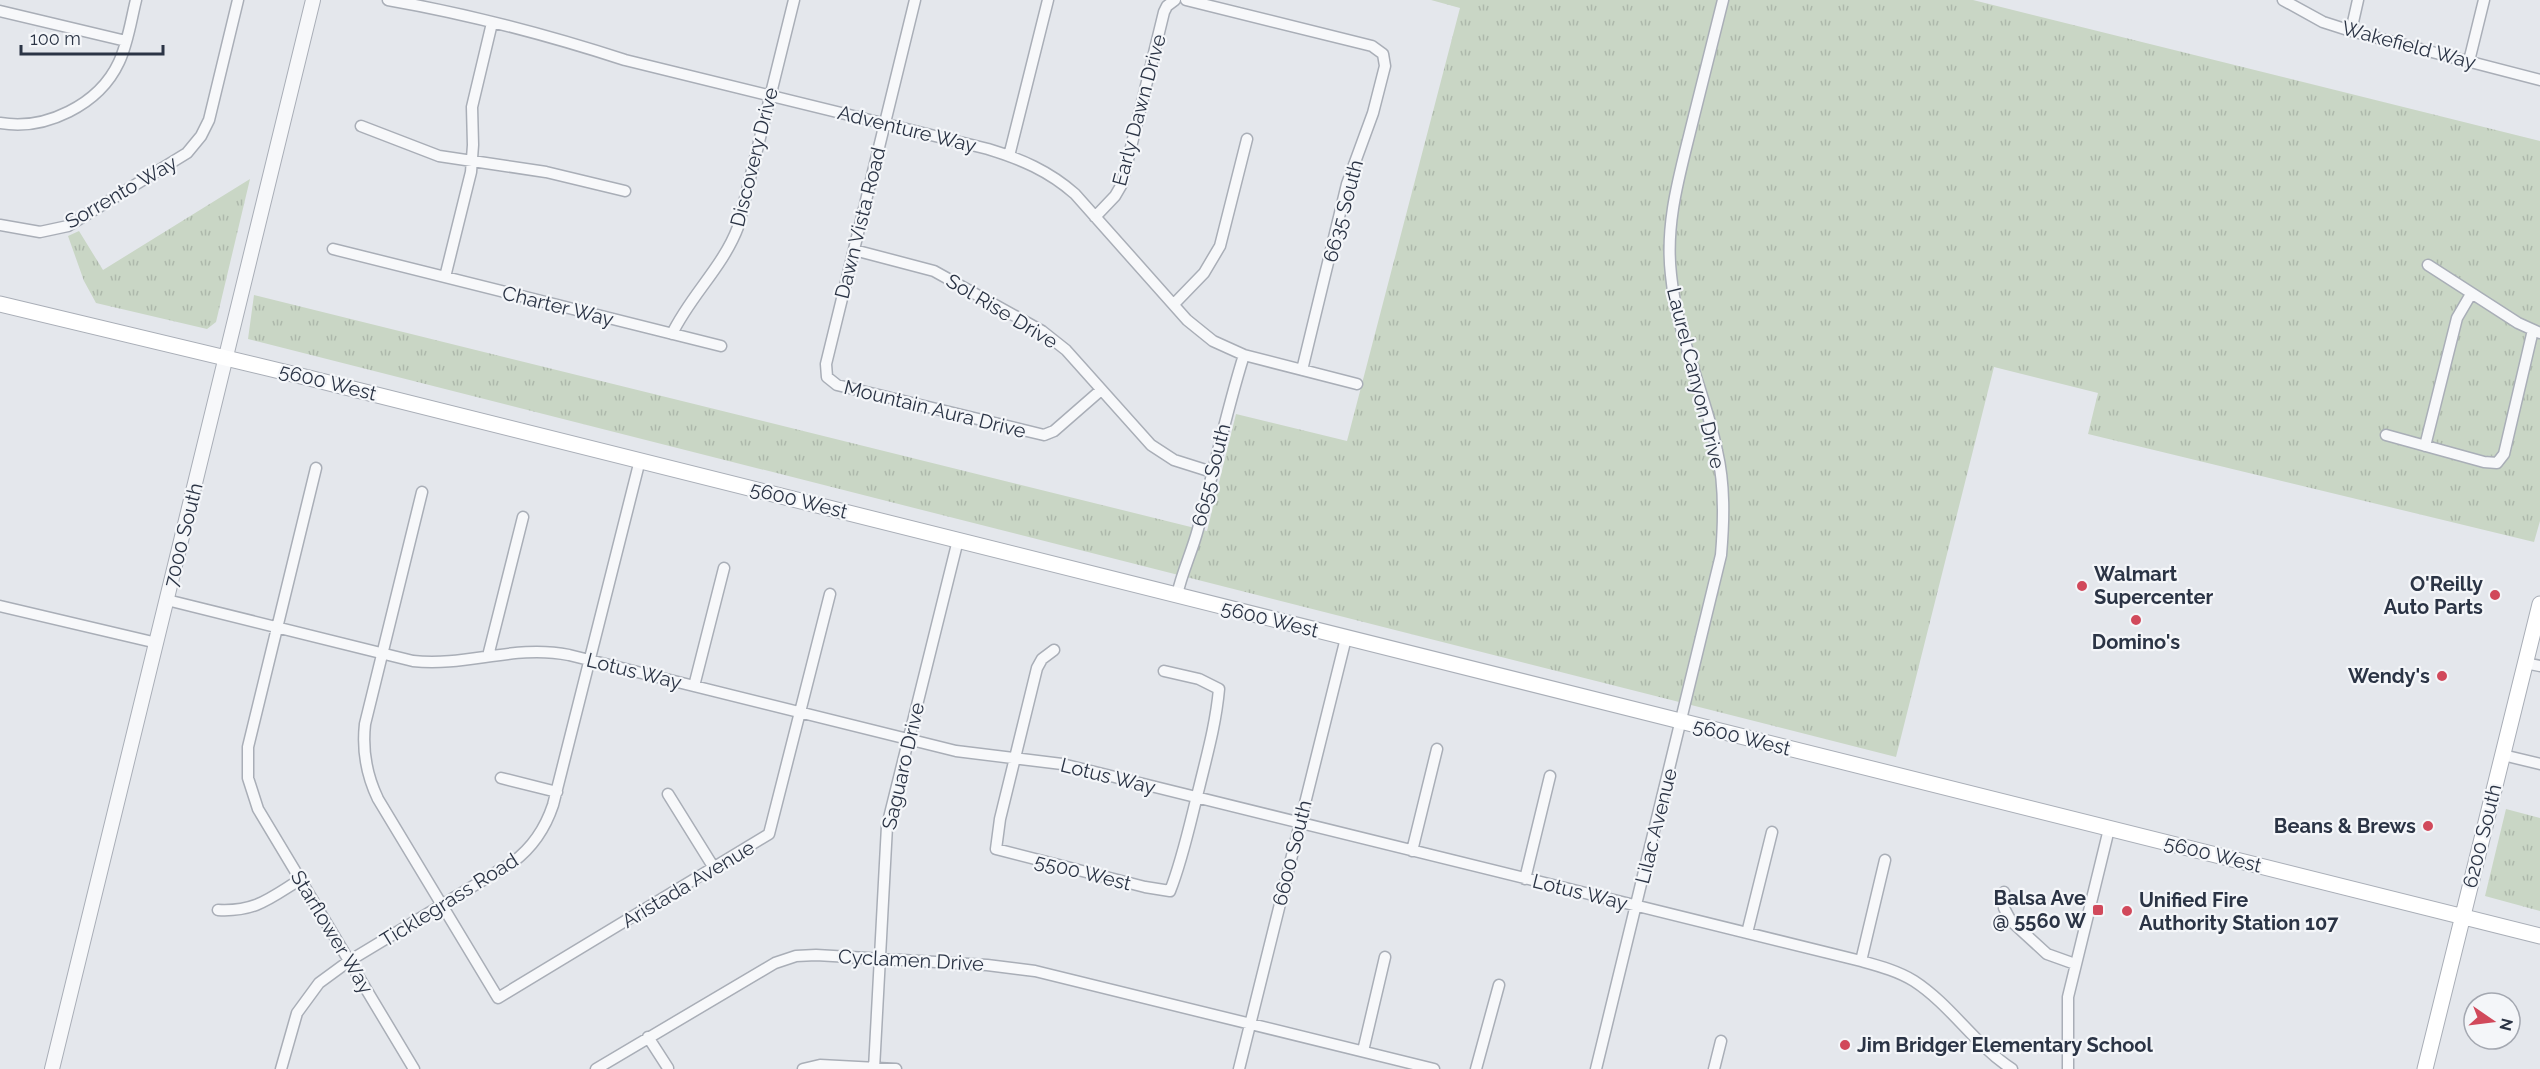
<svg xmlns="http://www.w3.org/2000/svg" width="2540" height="1069" font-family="Raleway,sans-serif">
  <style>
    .grass { fill: url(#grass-tufts) }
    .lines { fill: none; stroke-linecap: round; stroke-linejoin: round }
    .minor-casing { stroke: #a9aeb7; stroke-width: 13 }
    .tertiary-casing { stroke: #a9aeb7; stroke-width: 16 }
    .secondary-casing { stroke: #a9aeb7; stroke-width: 17 }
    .minor { stroke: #f7f8fa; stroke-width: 10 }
    .tertiary { stroke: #f7f8fa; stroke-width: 14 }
    .secondary { stroke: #fff; stroke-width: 15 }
    .poi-dot { fill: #d1495b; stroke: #f4f6f9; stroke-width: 2 }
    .labels { text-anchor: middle; stroke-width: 4.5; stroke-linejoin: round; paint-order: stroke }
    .street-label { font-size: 20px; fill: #2b3445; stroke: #f4f6f9 }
    .poi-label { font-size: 20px; font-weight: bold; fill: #2b3445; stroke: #f4f6f9; text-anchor: end }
  </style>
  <defs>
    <pattern id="grass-tufts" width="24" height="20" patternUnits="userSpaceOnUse" patternTransform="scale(1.5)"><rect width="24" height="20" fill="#c9d6c5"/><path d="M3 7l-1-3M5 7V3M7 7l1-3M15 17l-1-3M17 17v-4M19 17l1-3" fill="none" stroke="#adb8ab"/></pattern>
  </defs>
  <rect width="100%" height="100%" fill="#e4e7ec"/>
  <!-- grass -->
  <path class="grass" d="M1431 0H1973L2540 141V521L2534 542 2088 434 2098 393 1994 367 1896 757 248 339 254 295 1207 531 1236 414 1347 441 1460 8Z
    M250 179 216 322 207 329 96 303 84 281 68 236 79 231 103 270Z
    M2506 809 2540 818V911L2485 896Z"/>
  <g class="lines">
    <!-- minor casing -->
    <g class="minor-casing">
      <path id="minor" d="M388 0C468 14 548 35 625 60L988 149C1021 159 1049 171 1075 194L1187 320 1213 341 1244 355 1357 384
        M915 0 826 364 827 377 837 385 1044 435 1054 431 1101 390
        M1186 0 1372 46 1383 54 1385 66 1373 113 1347 184 1302 370
        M2283 0 2323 22 2351 31 2540 80
        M0 11 126 41
        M2351 31 2358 0
        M2469 61 2484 0
        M0 123C45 131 99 105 119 62 128 43 131 20 136 0
        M361 126 439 156 546 172 625 191
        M1009 156 1048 0
        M1095 217 1115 196 1122 184 1164 12 1167 6 1175 0
        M0 225 40 232 68 226 187 153 201 136 209 120 238 0
        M333 249 721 346
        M854 250 934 271 1042 331 1066 350 1151 445 1174 460 1212 472
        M2428 265 2518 323 2540 333
        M445 277 471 172 473 145 472 107 492 23
        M1174 304 1204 273 1220 246 1247 139
        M672 334C690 296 723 267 738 227L794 0
        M2386 435 2484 462 2497 463 2504 454 2533 330
        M2425 446 2457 318 2471 294
        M316 468 248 747V778L258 809 414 1069
        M422 492 365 724C362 751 366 774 378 799L498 998 769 834 830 594
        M1177 595C1182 572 1192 552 1198 529 1214 471 1226 412 1244 355
        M167 600 413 661C467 667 514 644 569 655L956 751 1062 764 1861 961C1879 966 1898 971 1914 981 1951 1005 1975 1045 2012 1069
        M0 606 157 643
        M1054 650 1042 659 1037 668 1000 819 996 849 1145 887 1170 891C1183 858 1190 823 1199 788 1207 755 1216 723 1219 689L1199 679 1164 671
        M488 656 523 517
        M2525 663 2540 666
        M694 686 724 568
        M2503 755 2540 764
        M501 778 557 792
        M668 794 714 868
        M1412 851 1437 749
        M1525 879 1550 776
        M2004 892V908L2011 921 2047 954 2075 964
        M218 910C256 912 270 898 301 879
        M1747 933 1772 832
        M1861 961 1885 860
        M648 1037 668 1068
        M1363 1051 1385 957
        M281 1069 297 1013 319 983 349 961 513 862C533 847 545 829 553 805L640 460
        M596 1069 775 963 796 956 816 955 987 965 1035 971 1434 1069
        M803 1069 820 1065 896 1069
        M874 1069 887 826 958 540
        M1239 1069 1346 638
        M1476 1069 1499 985
        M1596 1069 1721 555C1724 520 1725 485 1717 451 1705 392 1677 336 1671 275 1665 224 1679 177 1691 128 1702 85 1712 43 1723 0
        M1714 1069 1721 1041
        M2068 1069V997L2109 829"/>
    </g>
    <!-- tertiary casing -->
    <g class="tertiary-casing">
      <path id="tertiary" d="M52 1069 313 0"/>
    </g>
    <!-- secondary casing -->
    <g class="secondary-casing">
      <path id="secondary" d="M0 304 309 378 2540 936
        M2425 1069 2540 604"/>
    </g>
    <!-- minor -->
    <use href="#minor" class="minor"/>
    <!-- tertiary -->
    <use href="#tertiary" class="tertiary"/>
    <!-- secondary -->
    <use href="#secondary" class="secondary"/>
  </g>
  <!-- markers -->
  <g class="poi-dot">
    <circle cx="2082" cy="586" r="6"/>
    <circle cx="2495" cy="595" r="6"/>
    <circle cx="2136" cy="620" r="6"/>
    <circle cx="2442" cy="676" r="6"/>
    <circle cx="2428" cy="826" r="6"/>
    <rect x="2092" y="904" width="12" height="12" rx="3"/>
    <circle cx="2127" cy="911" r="6"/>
    <circle cx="1845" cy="1045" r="6"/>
  </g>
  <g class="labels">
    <!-- street labels -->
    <g class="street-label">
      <text transform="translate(2409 45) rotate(15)" y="7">Wakefield Way</text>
      <text transform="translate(1139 110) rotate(-75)" y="7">Early Dawn Drive</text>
      <text transform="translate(907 129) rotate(14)" y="7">Adventure Way</text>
      <text transform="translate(754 157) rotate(-76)" y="7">Discovery Drive</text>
      <text transform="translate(121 192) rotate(-30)" y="7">Sorrento Way</text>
      <text transform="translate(1343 211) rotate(-75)" y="7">6635 South</text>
      <text transform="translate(860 223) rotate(-76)" y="7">Dawn Vista Road</text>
      <text transform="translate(558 306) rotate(14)" y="7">Charter Way</text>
      <text transform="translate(1002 311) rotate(31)" y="7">Sol Rise Drive</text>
      <text transform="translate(1696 378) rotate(76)" y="7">Laurel Canyon Drive</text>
      <text transform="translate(328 382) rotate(14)" y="7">5600 West</text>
      <text transform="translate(935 409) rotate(14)" y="7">Mountain Aura Drive</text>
      <text transform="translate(1211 475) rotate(-76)" y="7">6655 South</text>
      <text transform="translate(799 500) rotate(14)" y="7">5600 West</text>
      <text transform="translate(183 535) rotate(-76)" y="7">7000 South</text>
      <text transform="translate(1270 619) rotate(14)" y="7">5600 West</text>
      <text transform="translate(634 671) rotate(14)" y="7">Lotus Way</text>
      <text transform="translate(1742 737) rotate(14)" y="7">5600 West</text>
      <text transform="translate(903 766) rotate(-77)" y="7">Saguaro Drive</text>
      <text transform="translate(1108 776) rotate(14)" y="7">Lotus Way</text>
      <text transform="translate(1656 826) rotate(-76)" y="7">Lilac Avenue</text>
      <text transform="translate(2482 836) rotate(-76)" y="7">6200 South</text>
      <text transform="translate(1292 853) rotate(-76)" y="7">6600 South</text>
      <text transform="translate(2213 854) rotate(14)" y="7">5600 West</text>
      <text transform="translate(1083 872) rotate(14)" y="7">5500 West</text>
      <text transform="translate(688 884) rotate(-31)" y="7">Aristada Avenue</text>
      <text transform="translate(1580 892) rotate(14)" y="7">Lotus Way</text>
      <text transform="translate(449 900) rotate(-32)" y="7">Ticklegrass Road</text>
      <text transform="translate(332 932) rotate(59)" y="7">Starflower Way</text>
      <text transform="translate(911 960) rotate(3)" y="7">Cyclamen Drive</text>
    </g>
    <!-- poi labels -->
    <g class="poi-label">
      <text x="2094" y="581" text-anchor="start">Walmart<tspan x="2094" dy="23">Supercenter</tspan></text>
      <text x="2483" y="591">O'Reilly<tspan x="2483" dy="23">Auto Parts</tspan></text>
      <text x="2136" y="649" text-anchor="middle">Domino's</text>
      <text x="2430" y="683">Wendy's</text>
      <text x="2416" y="833">Beans &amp; Brews</text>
      <text x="2086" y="905">Balsa Ave<tspan x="2086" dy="23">@ 5560 W</tspan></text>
      <text x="2139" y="907" text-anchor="start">Unified Fire<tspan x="2139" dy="23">Authority Station 107</tspan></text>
      <text x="1857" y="1052" text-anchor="start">Jim Bridger Elementary School</text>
    </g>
  </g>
  <!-- north arrow -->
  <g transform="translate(2492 1021) rotate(104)"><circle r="28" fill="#f4f6f9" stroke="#a4a8b1" stroke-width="1.5"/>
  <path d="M0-4.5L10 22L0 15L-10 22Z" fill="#d1495b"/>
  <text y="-9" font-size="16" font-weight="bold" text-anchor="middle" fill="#2b3445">N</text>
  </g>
  <!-- scale -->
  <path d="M21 45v9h142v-9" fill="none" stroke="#2b3445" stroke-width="3"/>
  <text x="30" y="45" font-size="18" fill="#2b3445" stroke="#f4f6f9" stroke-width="4.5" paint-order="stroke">100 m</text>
</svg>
